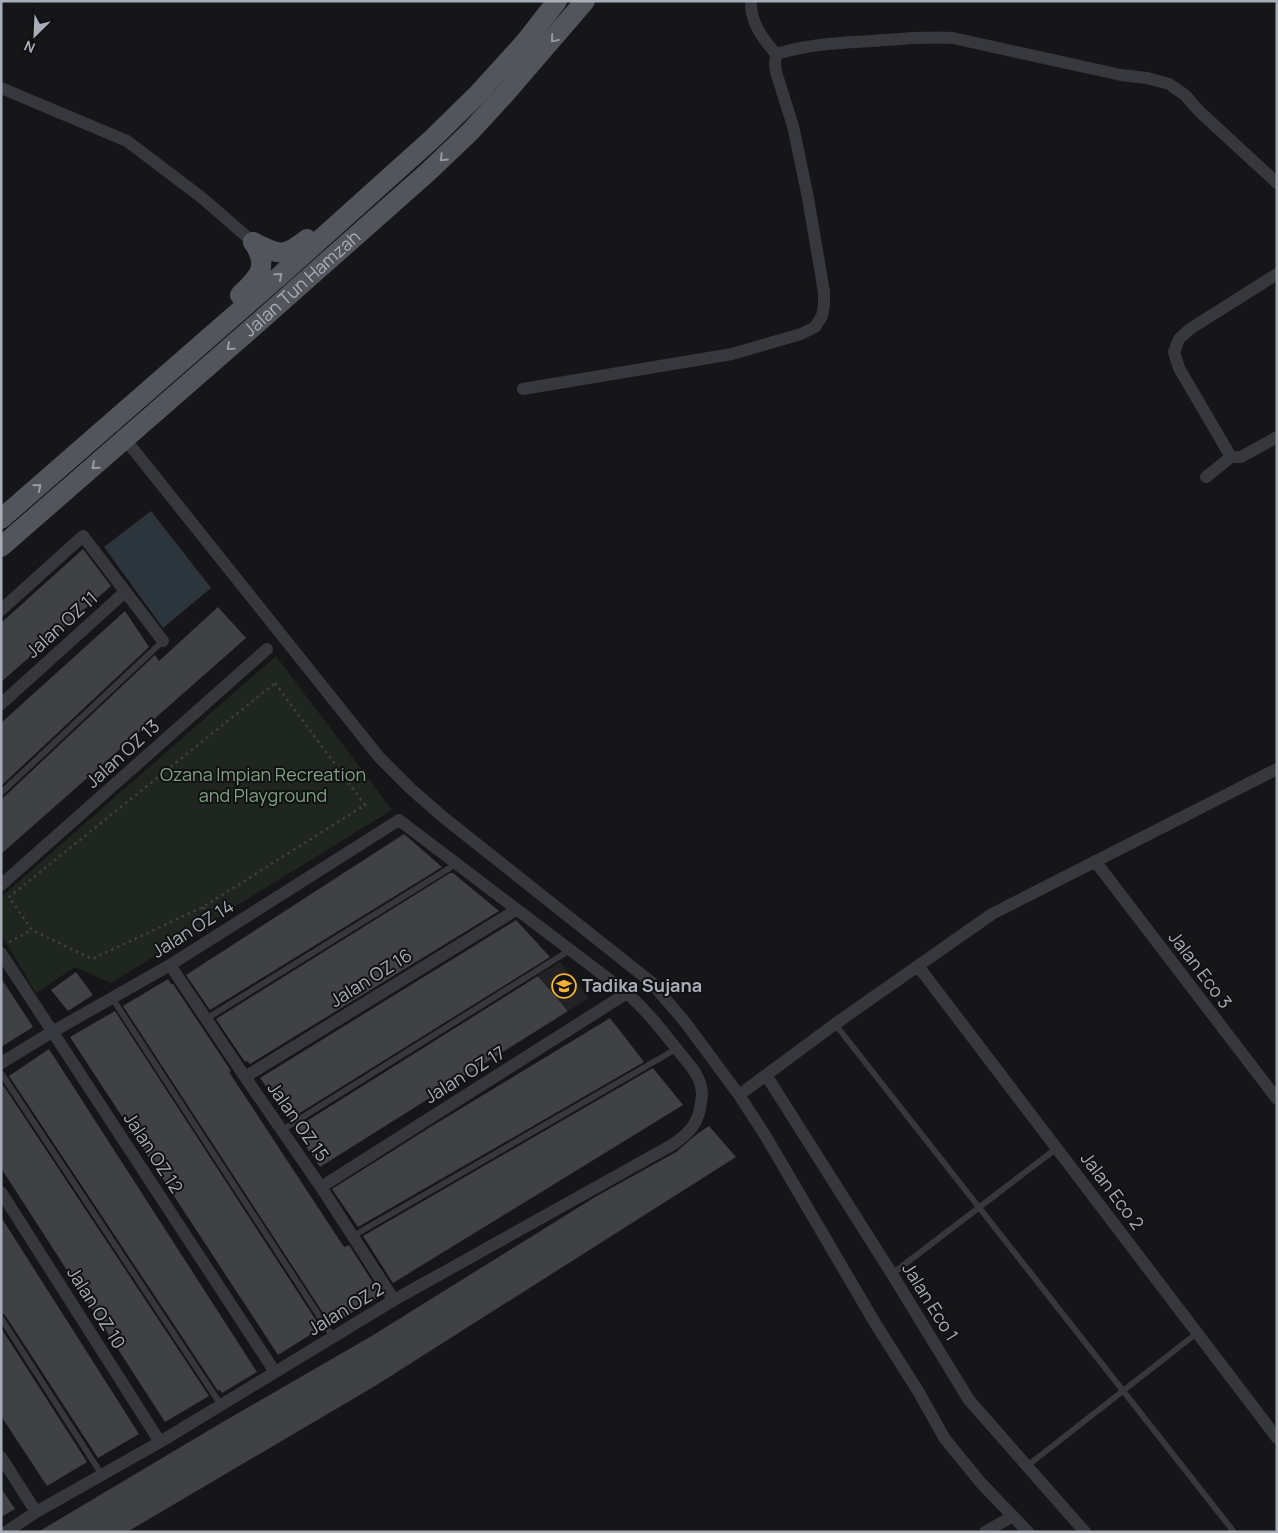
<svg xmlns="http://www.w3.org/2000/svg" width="1278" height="1533" font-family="Manrope,sans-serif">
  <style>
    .built { fill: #222225 }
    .green { fill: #1e261f }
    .water { fill: #2c353c }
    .building { fill: #404145 }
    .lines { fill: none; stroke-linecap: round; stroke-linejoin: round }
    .path { stroke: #3d3f44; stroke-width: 2.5; stroke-dasharray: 2.5 4; stroke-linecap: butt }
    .service { stroke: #37383d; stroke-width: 6 }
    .minor { stroke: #37383d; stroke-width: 12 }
    .primary { stroke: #53555c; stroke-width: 20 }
    .oneway { stroke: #979ba6 }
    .labels { text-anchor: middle; stroke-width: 4; stroke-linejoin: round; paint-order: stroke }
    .street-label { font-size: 18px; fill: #a8adb8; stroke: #111113 }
    .park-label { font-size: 18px; fill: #7fa381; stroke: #111113 }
    .poi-label { font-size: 18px; font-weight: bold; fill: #a8adb8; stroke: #111113; text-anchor: start }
  </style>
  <rect width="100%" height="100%" fill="#161618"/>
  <!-- built -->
  <path class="built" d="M560 962 589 998 568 1011 538 975Z"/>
  <!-- green -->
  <path class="green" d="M276 656 392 810 111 983 75 967 36 993 1 934V897Z"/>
  <!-- water -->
  <path class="water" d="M151 511 211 588 163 628 104 547Z"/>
  <!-- building -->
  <path class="building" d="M83 549 111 586 1 682V623Z
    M218 607 246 638 1 854V798L4 797 155 655 159 661Z
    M125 611 149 647 1 786V723Z
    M404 834 442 867 210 1010 186 975Z
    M450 873H453L499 911 250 1064 247 1061 245 1062 216 1019Z
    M516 920 550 957 290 1119 260 1078Z
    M76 972 93 995 68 1011 51 990Z
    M538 976 568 1011 320 1167 294 1129Z
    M1 978 33 1027 1 1047Z
    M168 979 171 984H173L231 1071 229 1072 344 1247 349 1245 379 1292 376 1294 378 1297 331 1325 123 1006Z
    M115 1011 321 1328 278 1355 70 1037Z
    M610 1018 644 1062 358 1227 332 1189 432 1126Z
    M49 1049 257 1372 222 1393 220 1390 218 1391 9 1076Z
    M653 1068 683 1105 393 1283 363 1236Z
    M1 1082 209 1396 165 1422 1 1168Z
    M709 1126 736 1157 375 1386 127 1532H38L221 1423 370 1337 595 1197 676 1152 697 1134Z
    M1 1217 139 1434 98 1458 5 1315 1 1313Z
    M1 1328 87 1462 47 1486 1 1416Z
    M1 1488 15 1509 1 1517Z"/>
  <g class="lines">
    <!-- path -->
    <path class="path" d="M275 683 365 805 203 907 92 959 32 930 9 897Z
      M203 907 213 922
      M9 942 32 930"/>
    <!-- service -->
    <path class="service" d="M1 793 163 641
      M112 998 333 1337
      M206 1019 456 864
      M835 1024 1234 1532
      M1 1073 221 1405
      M282 1130 570 950
      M353 1236 676 1049
      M892 1274 1057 1148
      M1 1318 102 1475
      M1027 1466 1197 1333"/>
    <!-- minor -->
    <path class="minor" d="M751 1C750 22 763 39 776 54
      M776 54C809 44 839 43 872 41 899 39 926 36 953 38L1121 75 1147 78 1169 84 1185 95 1199 111 1277 183
      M1 88 127 141 201 197 253 242
      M1277 274 1190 329 1179 339 1174 352 1179 368 1231 457H1241L1277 437
      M523 389 732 354 801 334 815 327 822 316 824 305V292L808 198 793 126 776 72 775 64 776 54
      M125 439 379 757 411 789 443 817 651 982 685 1022 739 1095 765 1135 875 1323 918 1391 945 1439 981 1483 1028 1532
      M1206 477 1231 457
      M1 610 83 536 163 641
      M1 704 125 592
      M1095 861 1277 1099
      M1 885 267 649
      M1 953 275 1372
      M170 965 245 1077 321 1187 394 1300
      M918 966 1277 1438
      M1 1063 52 1032 170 965 399 820 627 993C646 1010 660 1028 676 1048 684 1059 699 1073 701 1087 702 1091 702 1098 701 1102 699 1124 689 1133 672 1145L394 1300 160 1442 36 1512 6 1532
      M766 1075 892 1274 969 1400 1085 1532
      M245 1077 516 910
      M739 1095 835 1024 992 914 1277 769
      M321 1187 627 993
      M1 1192 160 1442
      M1 1457 36 1512
      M985 1532 1013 1516"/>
    <!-- primary -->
    <g class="primary">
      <path d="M253 242C279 255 283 258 307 239"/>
      <path d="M240 295C259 277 270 266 253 242"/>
      <path d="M1 519 284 272 432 139 478 94 526 41 557 1"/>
      <path id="s1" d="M1 547 261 320 428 172 470 132 505 94 585 1"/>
    </g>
  </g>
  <!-- one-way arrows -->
  <defs><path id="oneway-chevron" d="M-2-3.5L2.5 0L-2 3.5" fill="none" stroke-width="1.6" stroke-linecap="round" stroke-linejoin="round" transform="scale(1.25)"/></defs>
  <g class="oneway">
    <use href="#oneway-chevron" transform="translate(554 39) rotate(130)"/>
    <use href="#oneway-chevron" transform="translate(443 158) rotate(136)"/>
    <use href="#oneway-chevron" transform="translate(279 276) rotate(-41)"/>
    <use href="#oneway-chevron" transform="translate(230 347) rotate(139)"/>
    <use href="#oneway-chevron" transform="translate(95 466) rotate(139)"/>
    <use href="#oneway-chevron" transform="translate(38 487) rotate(-40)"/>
  </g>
  <!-- icons -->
  <defs>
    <g id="school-ring" transform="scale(1.25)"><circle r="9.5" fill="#111113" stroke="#f2b134" stroke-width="1.5"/><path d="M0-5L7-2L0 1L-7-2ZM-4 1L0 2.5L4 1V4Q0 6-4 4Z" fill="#f2b134"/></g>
  </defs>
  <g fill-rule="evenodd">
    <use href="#school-ring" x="564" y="986"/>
  </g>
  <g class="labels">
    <!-- street labels -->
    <g class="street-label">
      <text dy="6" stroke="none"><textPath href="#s1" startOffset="400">Jalan Tun Hamzah</textPath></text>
      <text transform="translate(62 625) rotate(-42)" y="6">Jalan OZ 11</text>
      <text transform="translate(123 754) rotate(-42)" y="6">Jalan OZ 13</text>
      <text transform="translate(193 929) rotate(-32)" y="6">Jalan OZ 14</text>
      <text transform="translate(1200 970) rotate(53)" y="6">Jalan Eco 3</text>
      <text transform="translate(371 978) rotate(-32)" y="6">Jalan OZ 16</text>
      <text transform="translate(465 1075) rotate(-32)" y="6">Jalan OZ 17</text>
      <text transform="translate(298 1122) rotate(55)" y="6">Jalan OZ 15</text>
      <text transform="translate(153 1153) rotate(57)" y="6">Jalan OZ 12</text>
      <text transform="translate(1112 1191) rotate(53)" y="6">Jalan Eco 2</text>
      <text transform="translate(930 1302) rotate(58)" y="6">Jalan Eco 1</text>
      <text transform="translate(96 1308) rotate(58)" y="6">Jalan OZ 10</text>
      <text transform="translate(346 1309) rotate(-31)" y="6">Jalan OZ 2</text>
    </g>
    <!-- park labels -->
    <g class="park-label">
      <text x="263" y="781">Ozana Impian Recreation<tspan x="263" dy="21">and Playground</tspan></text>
    </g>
    <!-- poi labels -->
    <g class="poi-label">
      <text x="582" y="992">Tadika Sujana</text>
    </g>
  </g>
  <!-- border -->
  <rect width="1278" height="1533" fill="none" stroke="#a8adb8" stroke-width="5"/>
  <!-- north arrow -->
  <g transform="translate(35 35) rotate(204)" stroke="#111113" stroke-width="4" paint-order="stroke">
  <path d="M0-4L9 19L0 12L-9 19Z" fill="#a8adb8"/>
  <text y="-8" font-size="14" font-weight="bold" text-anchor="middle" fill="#a8adb8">N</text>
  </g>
</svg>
